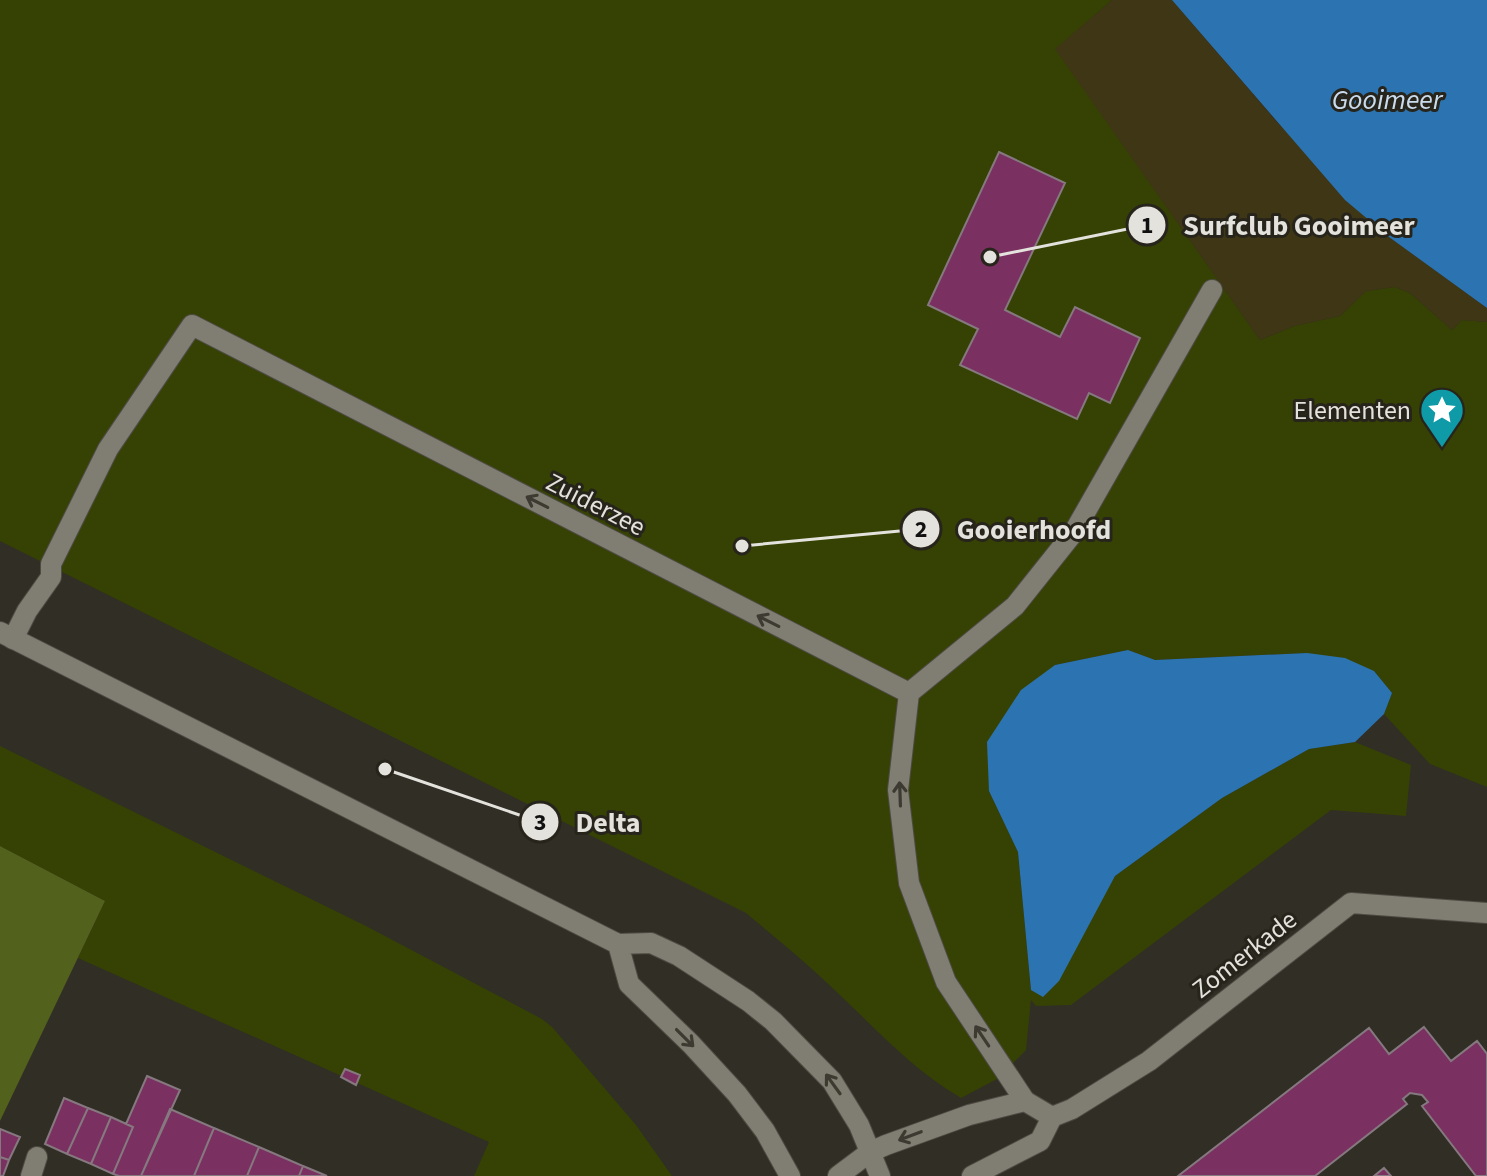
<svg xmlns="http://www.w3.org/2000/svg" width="1487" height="1176" font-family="'Source Sans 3',sans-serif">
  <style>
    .green { fill: #364204 }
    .forest { fill: #52611c }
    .sand { fill: #3e3615 }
    .water { fill: #2c74b1 }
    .building { fill: #7a3060; stroke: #85797f; stroke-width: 2 }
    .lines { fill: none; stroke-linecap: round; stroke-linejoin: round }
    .service-casing { stroke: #4e4b44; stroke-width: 22 }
    .minor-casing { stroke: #4e4b44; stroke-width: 22 }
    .tertiary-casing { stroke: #4e4b44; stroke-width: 22 }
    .service { stroke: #807d72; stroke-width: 20 }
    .minor { stroke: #807d72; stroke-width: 20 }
    .tertiary { stroke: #807d72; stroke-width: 20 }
    .oneway { stroke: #3d3a31 }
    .labels { text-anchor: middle; stroke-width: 6; stroke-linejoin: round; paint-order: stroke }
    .poi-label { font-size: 26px; fill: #e4e2dc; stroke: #27241b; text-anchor: end }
    .street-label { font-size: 26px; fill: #e4e2dc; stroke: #27241b }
    .water-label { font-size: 28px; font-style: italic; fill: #cadbec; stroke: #27241b }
    .leader { fill: none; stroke: #e4e2dc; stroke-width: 3 }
    .callout-dot { fill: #e4e2dc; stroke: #27241b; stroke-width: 3 }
    .mark-label { font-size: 24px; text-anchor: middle; font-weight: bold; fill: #111 }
    .callout-label { font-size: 28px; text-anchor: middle; font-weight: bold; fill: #e4e2dc; stroke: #27241b; stroke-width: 6; stroke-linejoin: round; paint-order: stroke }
  </style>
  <rect width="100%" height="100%" fill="#312e25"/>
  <!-- green -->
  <path class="green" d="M0 0H1112L1056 49 1260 340 1294 326 1340 316 1366 291 1395 287 1410 293 1452 330 1462 320 1487 322V787L1430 764 1384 714 1392 693 1374 671 1307 653 1155 660 1128 650 1055 665 989 791 1018 852 1031 990 1086 926 1115 876 1222 798 1309 749 1355 742 1411 765 1406 816 1331 810 1071 1005 1036 1006 1031 1000 1026 1050 997 1079 961 1098C908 1067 870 1022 825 981 800 957 772 935 746 913L0 541Z
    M0 746 366 926 542 1019 552 1027 636 1125 672 1176H474L489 1142 78 958 105 901 0 846Z"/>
  <!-- forest -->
  <path class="forest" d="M0 846 105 901 0 1121Z"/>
  <!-- sand -->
  <path class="sand" d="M1112 0H1172L1276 121 1389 237 1487 308V322L1462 320 1452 330 1410 293 1395 287 1366 291 1340 316 1294 326 1260 340 1055 49Z"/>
  <!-- water -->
  <path class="water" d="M1172 0H1487V308L1389 237 1345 200Z
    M1128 650 1155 660 1307 653 1345 658 1374 671 1392 693 1384 714 1355 742 1309 749 1222 798 1115 876 1059 981 1043 997 1031 990 1018 852 989 791 987 742 1021 690 1055 665Z"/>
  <!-- building -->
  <path class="building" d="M999 152 1065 183 1005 310 1060 337 1075 307 1140 338 1110 403 1089 393 1077 419 960 365 978 329 928 305Z
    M1424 1027 1451 1061 1477 1041 1487 1054V1176H1476L1422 1106 1428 1102 1422 1095 1410 1093 1403 1099 1407 1104 1315 1176H1178L1369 1028 1389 1054Z
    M345 1069 360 1075 356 1085 341 1077Z
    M147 1076 180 1090 141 1176H119L113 1174 133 1127 126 1124Z
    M64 1098 88 1108 67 1154 45 1144Z
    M88 1108 111 1117 91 1164 67 1154Z
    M170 1109 214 1128 194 1176H141Z
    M111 1117 133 1127 113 1174 91 1164Z
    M214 1128 259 1147 247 1176H194Z
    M0 1129 20 1137 9 1160 0 1157Z
    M259 1147 303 1166 299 1176H247Z
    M0 1157 9 1160 3 1176H0Z
    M303 1166 327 1176H299Z
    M1384 1168 1391 1176H1374Z"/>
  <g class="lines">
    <!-- service casing -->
    <g class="service-casing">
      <path id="service" d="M13 639 27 611 51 577V564L108 449 192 325 909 693 898 790 909 883 946 982 1025 1101
        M909 693 1015 606 1074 532 1212 290
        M31 1176 37 1157"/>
    </g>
    <!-- minor casing -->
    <g class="minor-casing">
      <path id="minor" d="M838 1176 870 1152 886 1145 969 1115 1025 1101 1052 1117
        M972 1176 1040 1141 1052 1117 1072 1109 1149 1061 1351 903 1487 913"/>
    </g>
    <!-- tertiary casing -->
    <g class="tertiary-casing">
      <path id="tertiary" d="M0 632 618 944 651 943 679 956 748 1001 773 1021 832 1081 859 1125 880 1176
        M618 944 629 984 691 1044 737 1094 765 1131 790 1176"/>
    </g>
    <!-- service -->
    <use href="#service" class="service"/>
    <!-- minor -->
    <use href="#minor" class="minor"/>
    <!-- tertiary -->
    <use href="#tertiary" class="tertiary"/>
  </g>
  <!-- one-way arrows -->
  <defs><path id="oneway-shaft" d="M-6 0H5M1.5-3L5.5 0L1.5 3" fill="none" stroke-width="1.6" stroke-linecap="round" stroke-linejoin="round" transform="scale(2)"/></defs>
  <g class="oneway">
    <use href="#oneway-shaft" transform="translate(537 502) rotate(-153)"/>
    <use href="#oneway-shaft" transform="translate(768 621) rotate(-153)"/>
    <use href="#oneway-shaft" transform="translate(900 794) rotate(-92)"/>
    <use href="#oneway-shaft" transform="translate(982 1036) rotate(-124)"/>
    <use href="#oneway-shaft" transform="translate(685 1038) rotate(45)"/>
    <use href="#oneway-shaft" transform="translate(833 1084) rotate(-126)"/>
    <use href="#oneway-shaft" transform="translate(910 1136) rotate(159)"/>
  </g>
  <!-- icons -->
  <defs>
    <g id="sight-pin" transform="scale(2.3)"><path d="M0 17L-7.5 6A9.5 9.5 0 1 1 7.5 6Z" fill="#0f9aa8" stroke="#27241b"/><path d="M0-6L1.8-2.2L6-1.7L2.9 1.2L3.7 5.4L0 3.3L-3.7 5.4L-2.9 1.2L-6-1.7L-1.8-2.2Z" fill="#fff"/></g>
  </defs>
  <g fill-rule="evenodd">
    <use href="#sight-pin" x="1442" y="410"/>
  </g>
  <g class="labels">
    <!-- poi labels -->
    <g class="poi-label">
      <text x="1411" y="419">Elementen</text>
    </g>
    <!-- street labels -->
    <g class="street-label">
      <text transform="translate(596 504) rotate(27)" y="9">Zuiderzee</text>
      <text transform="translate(1244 954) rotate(-38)" y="9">Zomerkade</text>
    </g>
    <!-- water labels -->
    <g class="water-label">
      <text x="1387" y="109">Gooimeer</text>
    </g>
  </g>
  <!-- callouts -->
  <path class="leader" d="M990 257L1147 225M742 546L921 529M385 769L540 822"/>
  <g class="callout-dot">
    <circle cx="990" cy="257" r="8"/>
    <circle cx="742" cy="546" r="8"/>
    <circle cx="385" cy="769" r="8"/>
    <circle cx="1147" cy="225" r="20"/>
    <circle cx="921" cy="529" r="20"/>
    <circle cx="540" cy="822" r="20"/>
  </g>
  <g class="mark-label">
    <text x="1147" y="233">1</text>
    <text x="921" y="537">2</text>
    <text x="540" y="830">3</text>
  </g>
  <g class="callout-label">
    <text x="1299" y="235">Surfclub Gooimeer</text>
    <text x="1034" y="539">Gooierhoofd</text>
    <text x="608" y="832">Delta</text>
  </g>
</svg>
